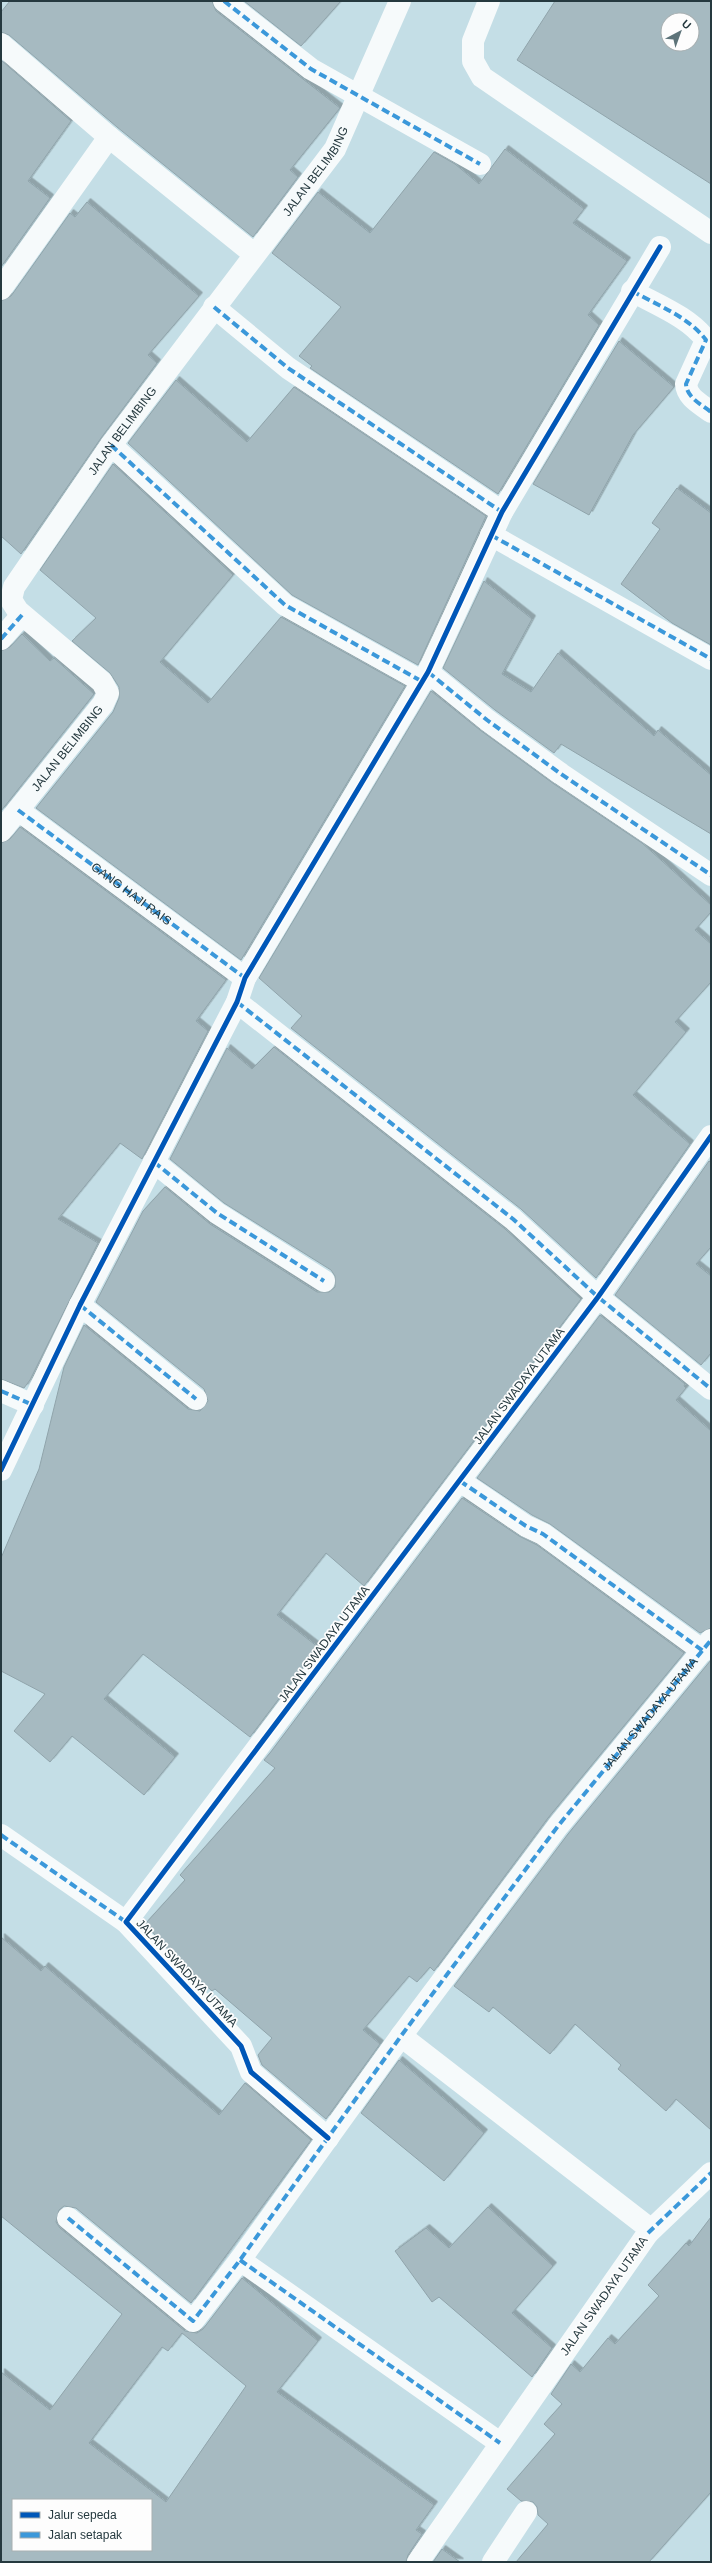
<svg xmlns="http://www.w3.org/2000/svg" width="712" height="2563" font-family="Arial,sans-serif">
  <style>
    .building { fill: #a6bac1; stroke: #90a4ab; fill-rule: evenodd; filter: url(#shadow) }
    .lines { fill: none; stroke-linecap: round; stroke-linejoin: round }
    .service { stroke: #f6fafb; stroke-width: 22 }
    .minor { stroke: #f6fafb; stroke-width: 22 }
    .quiet { stroke: #3b98da; stroke-width: 4; stroke-dasharray: 8 4; stroke-linecap: butt }
    .cycleway-casing { stroke: #fdfdfd; stroke-width: 8 }
    .cycleway { stroke: #0057b8; stroke-width: 5 }
    .labels { text-anchor: middle; stroke-width: 3.5; stroke-linejoin: round; paint-order: stroke }
    .street-label { font-size: 12px; fill: #25393f; stroke: #fdfdfd }
  </style>
  <defs>
    <filter id="shadow"><feDropShadow dx="3.5" dy="-3.5" stdDeviation="0" flood-color="#0004"/></filter>
  </defs>
  <rect width="100%" height="100%" fill="#c4dee6"/>
  <!-- building -->
  <path class="building" d="M10 1H212L216 11 340 108 290 170 298 177 253 237 117 127 9 35 1 32V12Z
    M244 1H341L301 46Z
    M555 1H711V184L517 60ZM668 20H692V44H668Z
    M1 60 71 121 28 181 50 198 1 267Z
    M505 149 584 209 573 223 627 261 588 315 599 325 498 494 310 368 312 366 299 356 341 307 272 253 318 192 370 233 434 152 455 164 479 184Z
    M87 202 199 296 148 355 157 363 101 438 21 554 1 536V301L11 296 70 213 75 217Z
    M619 341 674 387 633 435 589 515 533 484Z
    M176 380 247 442 294 387 486 516 418 665 292 595 128 443Z
    M113 464 233 575 160 662 208 703 281 617 405 686 241 960 36 808 113 712 119 698V687L110 673 72 641 96 618 40 570Z
    M677 488 711 513V645L672 623 621 584 660 529 652 523Z
    M484 581 532 619 502 674 531 692 558 653 654 736 658 730 711 775V834L561 744 554 753 495 710 443 668Z
    M22 634 50 661 54 658 94 694 1 811V651L10 647Z
    M431 691 480 730 554 784 642 843 711 905V912L695 930 711 944V982L675 1022 686 1032 633 1095 690 1144 596 1278 521 1209 291 1028 302 1016 259 978Z
    M20 827 226 980 196 1021 208 1031 142 1159 120 1143 58 1219 98 1243 30 1380 24 1388 1 1379V843L10 839Z
    M274 1047 505 1229 581 1299 364 1586 326 1553 277 1615 318 1647 250 1737 143 1654 104 1699 175 1757 144 1795 72 1736 50 1762 14 1731 45 1694 1 1671V1558L39 1469 64 1367 84 1325 188 1409 200 1411 208 1401 204 1389 96 1302 143 1211 165 1187 210 1224 317 1292H329L335 1287V1276L331 1270 224 1203 170 1159 227 1048 252 1069Z
    M709 1161 711 1163V1247L696 1264 711 1276V1353L701 1365 615 1295Z
    M600 1315 685 1384 684 1386 686 1388 676 1400 711 1431V1628L700 1633 550 1524 532 1515 477 1478Z
    M462 1498 519 1536 537 1545 684 1653 548 1818 434 1971 430 1967 417 1982 409 1976 363 2030 380 2044 326 2119 262 2065 258 2055 272 2038 215 1989 212 1991 176 1958 145 1924 185 1880 180 1875 275 1768 264 1760 270 1753Z
    M711 1660V2130L676 2099 666 2111 618 2069 621 2065 575 2024 550 2054 493 2007 489 2012 454 1986 568 1834Z
    M1 1937 41 1971 45 1966 219 2115 245 2083 311 2140 191 2303 76 2208 64 2206 59 2210 56 2222 60 2228 185 2331 197 2333 203 2329 242 2278 318 2341 277 2392 434 2505 416 2530 422 2534 408 2555 406 2562H1V2372L50 2410 122 2314 1 2216ZM182 2333 246 2386 166 2502 89 2443 162 2347 168 2351ZM13 2500H151V2550H13Z
    M399 2060 484 2133 444 2181 361 2113Z
    M488 2207 553 2266 512 2313 552 2348 532 2377 439 2297 432 2302 395 2251 426 2228 449 2248Z
    M711 2217V2492L649 2562H516L548 2524 538 2515 537 2507 533 2502 521 2501 507 2489 555 2434 544 2424 562 2404 551 2394 571 2364 580 2372 608 2338 615 2344 659 2296 648 2285 686 2243 689 2246Z
    M442 2549 460 2562H433Z"/>
  <g class="lines">
    <!-- service -->
    <path class="service" d="M493 2562 526 2512"/>
    <!-- minor -->
    <g class="minor">
      <path d="M224 1 311 69 480 164"/>
      <path d="M489 1 473 41V61L482 77 711 233"/>
      <path d="M1 44 109 137 254 254"/>
      <path d="M1 289 109 137"/>
      <path d="M632 291C657 305 689 317 706 340L686 384C687 398 701 404 711 412"/>
      <path d="M214 307 288 368 502 512"/>
      <path d="M111 445 285 605 423 682"/>
      <path d="M491 535 711 659"/>
      <path d="M1 639 22 615"/>
      <path d="M428 672 487 720 561 774 711 875"/>
      <path d="M18 810 245 978"/>
      <path id="s1" d="M1 831 103 704 108 693 102 682 18 611 11 600 14 587 111 445 335 149 400 1"/>
      <path d="M237 1002 513 1219 598 1297 711 1389"/>
      <path d="M154 1162 217 1213 324 1281"/>
      <path d="M80 1305 196 1399"/>
      <path d="M1 1391 33 1405"/>
      <path d="M1 1470 80 1305 237 1002 245 978 428 672 502 512 660 247"/>
      <path d="M460 1481 526 1526 543 1534 703 1651"/>
      <path d="M1 1835 126 1922"/>
      <path d="M401 2036 649 2228 648 2233 418 2562"/>
      <path d="M328 2138 251 2072 241 2046 126 1922 598 1297 711 1136"/>
      <path d="M68 2218 193 2321 240 2260 401 2036 558 1826 711 1640"/>
      <path d="M648 2233 711 2173"/>
      <path d="M240 2260 500 2443"/>
    </g>
    <!-- quiet -->
    <g class="quiet">
      <path d="M224 1 311 69 480 164"/>
      <path d="M632 291C657 305 689 317 706 340L686 384C687 398 701 404 711 412"/>
      <path d="M214 307 288 368 502 512"/>
      <path d="M111 445 285 605 423 682"/>
      <path d="M491 535 711 659"/>
      <path d="M1 639 22 615"/>
      <path d="M428 672 487 720 561 774 711 875"/>
      <path id="s2" d="M18 810 245 978"/>
      <path d="M237 1002 513 1219 598 1297 711 1389"/>
      <path d="M154 1162 217 1213 324 1281"/>
      <path d="M80 1305 196 1399"/>
      <path d="M1 1391 33 1405"/>
      <path d="M460 1481 526 1526 543 1534 703 1651"/>
      <path d="M1 1835 126 1922"/>
      <path id="s3" d="M68 2218 193 2321 240 2260 401 2036 558 1826 711 1640"/>
      <path d="M648 2233 711 2173"/>
      <path d="M240 2260 500 2443"/>
    </g>
    <!-- cycleway casing -->
    <g class="cycleway-casing">
      <path id="cycleway" d="M1 1470 80 1305 237 1002 245 978 428 672 502 512 660 247
        M328 2138 251 2072 241 2046 126 1922 598 1297 711 1136"/>
    </g>
    <!-- cycleway -->
    <use href="#cycleway" class="cycleway"/>
  </g>
  <g class="labels">
    <!-- street labels -->
    <g class="street-label">
      <text dy="4" stroke="none"><textPath href="#s1" startOffset="838">JALAN BELIMBING</textPath></text>
      <text dy="4" stroke="none"><textPath href="#s1" startOffset="514">JALAN BELIMBING</textPath></text>
      <text dy="4" stroke="none"><textPath href="#s1" startOffset="106">JALAN BELIMBING</textPath></text>
      <text dy="4" stroke="none"><textPath href="#s2" startOffset="141">GANG HAJI RAIS</textPath></text>
      <text transform="translate(519 1386) rotate(-53)" y="4">JALAN SWADAYA UTAMA</text>
      <text transform="translate(324 1644) rotate(-53)" y="4">JALAN SWADAYA UTAMA</text>
      <text dy="4" stroke="none"><textPath href="#s3" startOffset="922">JALAN SWADAYA UTAMA</textPath></text>
      <text transform="translate(187 1973) rotate(47)" y="4">JALAN SWADAYA UTAMA</text>
      <text transform="translate(604 2296) rotate(-55)" y="4">JALAN SWADAYA UTAMA</text>
    </g>
  </g>
  <!-- border -->
  <rect width="712" height="2563" fill="none" stroke="#25393f" stroke-width="4"/>
  <!-- legend -->
  <rect x="12" y="2499" width="140" height="52" fill="#fdfdfd" stroke="#a7afb1"/>
  <rect x="20" y="2512" width="20" height="6" fill="#0057b8" stroke="#a7afb1"/>
  <text x="48" y="2519" font-size="12" fill="#25393f">Jalur sepeda</text>
  <rect x="20" y="2532" width="20" height="6" fill="#3b98da" stroke="#a7afb1"/>
  <text x="48" y="2539" font-size="12" fill="#25393f">Jalan setapak</text>
  <!-- north arrow -->
  <g transform="translate(680 32) rotate(41)"><circle r="19" fill="#fdfdfd" stroke="#a7afb1"/>
  <path d="M0-3L7 15L0 10L-7 15Z" fill="#5d7379"/>
  <text y="-6" font-size="11" font-weight="bold" text-anchor="middle" fill="#25393f">U</text>
  </g>
</svg>
